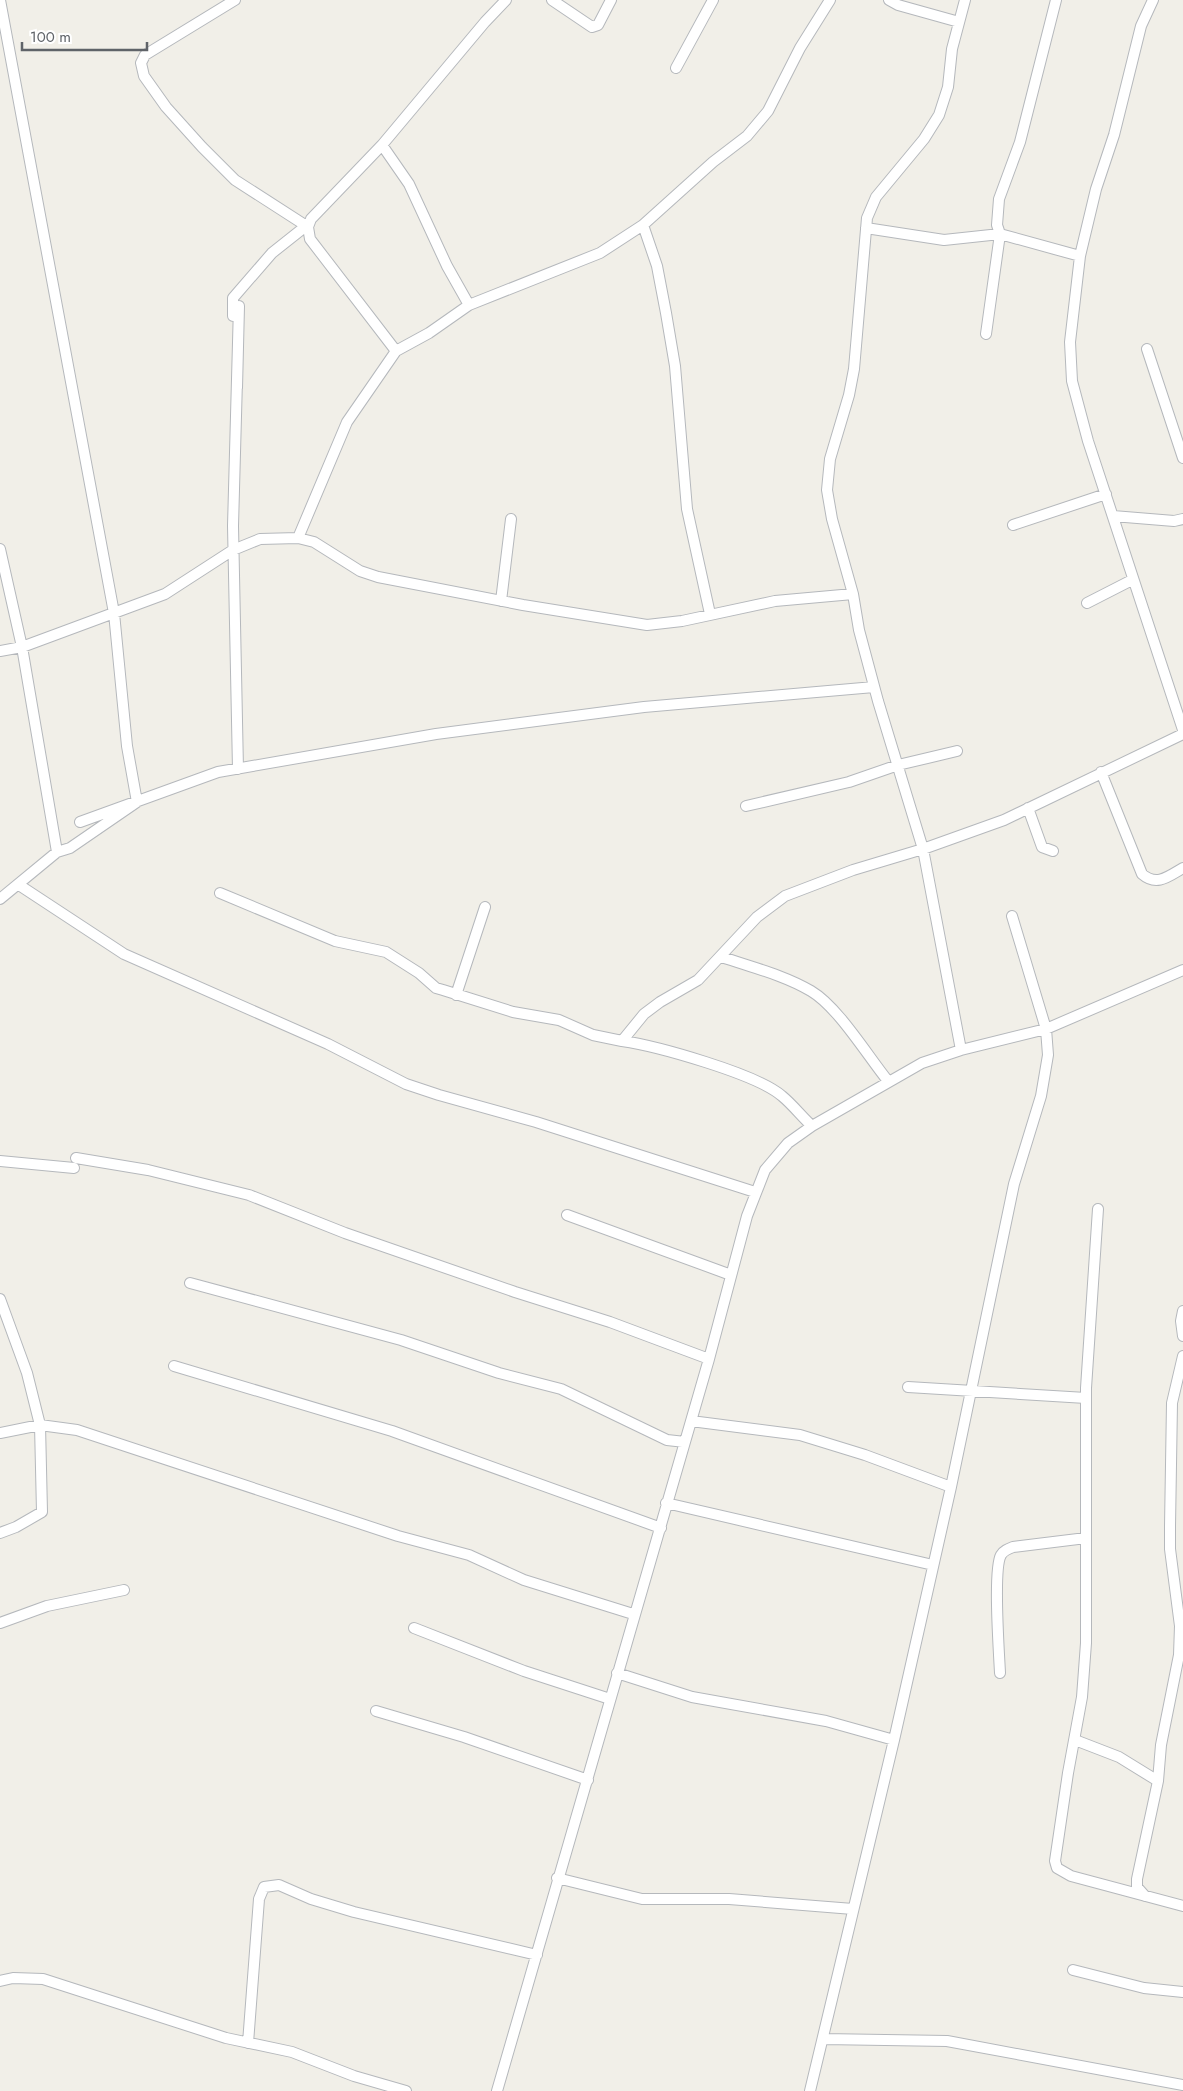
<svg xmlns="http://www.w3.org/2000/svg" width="1183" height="2091" font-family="Jost,sans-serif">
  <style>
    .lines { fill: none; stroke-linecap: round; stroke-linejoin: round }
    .minor-casing { stroke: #b5b8bc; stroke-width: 12 }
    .minor { stroke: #fff; stroke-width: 10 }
  </style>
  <rect width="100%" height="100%" fill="#f1efe8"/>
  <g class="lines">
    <!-- minor casing -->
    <g class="minor-casing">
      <path id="minor" d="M0 0 114 613 127 746 137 802 70 848 57 852 0 899
        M235 0 145 55 141 63 144 76 166 107 202 147 235 180 308 227
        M552 0 592 27 598 25 611 0
        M889 0 898 5 959 22
        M1056 0 1020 142 999 199 997 225 1000 234 1080 256
        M1153 0 1141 26 1114 135 1096 189 1080 256 1070 342 1072 381 1088 441 1183 730
        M676 68 713 0
        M382 145 409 184 447 266 469 305
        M643 225 657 266 666 313 675 366 687 509 710 614
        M866 228 944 240 1000 234 986 334
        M233 316V298L272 253 306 226
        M1147 349 1183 458
        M396 351 310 239 308 227 311 219 382 145 485 22 506 0
        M237 388 239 306 233 526 238 769
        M1113 516 1174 521 1183 519
        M1013 525 1106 494
        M298 538 347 422 396 351 429 333 469 305 600 253 643 225 713 162 747 136 768 111 800 48 830 0
        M0 549 22 647 57 852
        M501 601 511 519
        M1087 603 1132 580
        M0 651 22 647 165 594 233 550 260 539 298 538 314 542 360 571 378 577 523 605 647 625 682 621 775 601 853 594
        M1101 772 1142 874C1157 887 1169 876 1183 868
        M746 806 849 782 898 765 957 751
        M1028 808 1042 847 1053 851
        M80 822 218 772 436 734 644 707 874 687
        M19 885 124 954 328 1044 406 1084 439 1095 536 1122 755 1192
        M220 893 335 941 386 952 419 973 436 988 443 990 513 1012 559 1020 593 1035 622 1041
        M722 957C751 967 784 975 811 991 838 1007 867 1055 888 1081
        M456 995 485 907
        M961 1050 923 849 878 701 859 630 853 594 832 519 827 490 830 459 849 395 854 369 867 218 876 197 924 139 939 115 948 87 952 49 965 0
        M812 1126C802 1117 793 1105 782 1096 757 1074 657 1046 622 1041L644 1014 660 1002 698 980 757 917 785 896 853 870 923 849 1004 820 1183 734
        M76 1158 148 1170 249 1195 345 1233 515 1292 610 1322 709 1359
        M0 1161 74 1168
        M1098 1209 1086 1388V1643L1082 1697 1068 1773 1055 1861 1057 1868 1071 1876 1183 1906
        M567 1215 731 1275
        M190 1283 401 1340 499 1373 561 1389 667 1440 685 1442
        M0 1299 27 1373 40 1425 42 1512 16 1527 0 1533
        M1183 1311 1181 1321 1183 1336
        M174 1366 392 1431 661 1528
        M908 1387 1086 1398
        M691 1421 800 1435 865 1455 951 1487
        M0 1433 40 1425 77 1430 398 1536 469 1555 524 1580 633 1614
        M666 1503 933 1565
        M0 1623 47 1606 124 1590
        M414 1628 524 1671 610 1699
        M617 1673 692 1697 826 1721 894 1740
        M1000 1673C999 1652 993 1569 1001 1555 1003 1551 1008 1549 1013 1547L1086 1538
        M376 1711 464 1737 588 1780
        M1075 1740 1119 1757 1158 1781
        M557 1878 642 1899H729L853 1909
        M1145 1896 1137 1887V1879L1158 1781 1161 1745 1179 1655 1180 1626 1170 1549V1526L1172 1403 1183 1356
        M1073 1970 1144 1988 1183 1992
        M0 1981 13 1978 43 1979 226 2038 292 2052 354 2076 406 2091
        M823 2039 947 2041 1183 2085
        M248 2043 259 1899 264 1887 279 1885 311 1899 354 1912 537 1955
        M497 2091 709 1359 747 1216 765 1170 788 1143 812 1126 922 1063 961 1050 1046 1029 1183 970
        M810 2091 894 1740 951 1487 1014 1184 1041 1096 1048 1055 1046 1029 1012 916"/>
    </g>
    <!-- minor -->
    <use href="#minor" class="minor"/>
  </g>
  <!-- scale -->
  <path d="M22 42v8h125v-8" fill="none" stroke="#5f6368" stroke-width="2.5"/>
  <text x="30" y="42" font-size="15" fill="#5f6368" stroke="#ffffff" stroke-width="4" paint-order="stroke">100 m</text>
</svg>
